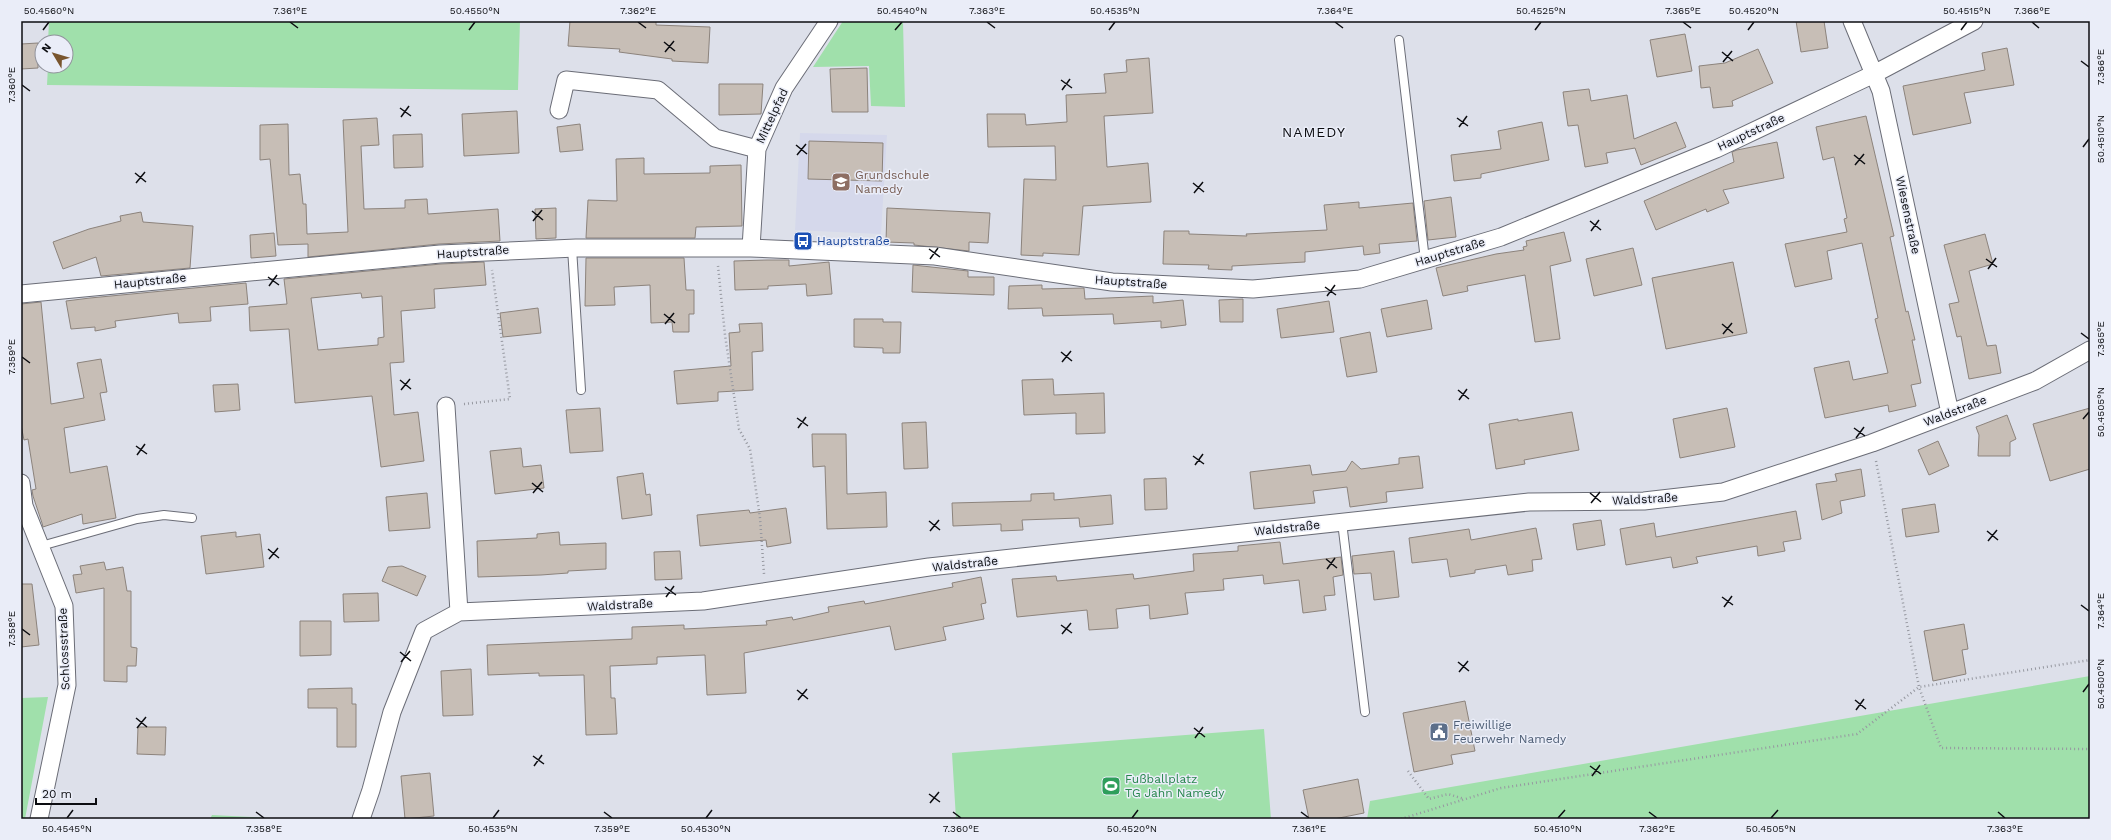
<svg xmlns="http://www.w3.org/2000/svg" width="2111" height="840" font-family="'Work Sans',sans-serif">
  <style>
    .built { fill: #d5d8eb }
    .green { fill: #a0e0ab }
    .building { fill: #c7beb6; stroke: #8c837c; fill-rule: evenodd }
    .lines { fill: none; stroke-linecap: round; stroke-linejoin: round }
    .lane-casing { stroke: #6b6d77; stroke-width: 10 }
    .street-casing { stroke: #6b6d77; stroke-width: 19 }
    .path { stroke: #9698a0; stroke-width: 2.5; stroke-dasharray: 1 3; stroke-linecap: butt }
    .lane { stroke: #fff; stroke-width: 8 }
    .street { stroke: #fff; stroke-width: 17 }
    .ticks { fill: none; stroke: #0c0d11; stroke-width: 1.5 }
    .labels { text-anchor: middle; stroke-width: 3; stroke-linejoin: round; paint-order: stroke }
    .street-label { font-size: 12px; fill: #0c0d11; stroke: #eaedf8 }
    .education-label { font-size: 12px; fill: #785e54; stroke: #eaedf8; text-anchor: start }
    .transit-label { font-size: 12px; fill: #164399; stroke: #eaedf8; text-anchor: start }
    .service-label { font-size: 12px; fill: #4e5e75; stroke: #eaedf8; text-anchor: start }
    .leisure-label { font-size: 12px; fill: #27864d; stroke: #eaedf8; text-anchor: start }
    .quarter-label { font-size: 14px; letter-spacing: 1px; fill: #0c0d11; stroke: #eaedf8 }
    .neatline { fill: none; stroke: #0c0d11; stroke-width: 1.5 }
    .ticks-label { font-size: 10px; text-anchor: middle; fill: #0c0d11 }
  </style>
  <rect width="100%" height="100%" fill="#dde0ea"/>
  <!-- built -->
  <path class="built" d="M800 133 887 135 881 234 795 230Z"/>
  <!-- green -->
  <path class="green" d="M49 21H520L518 90 47 85 48 66H66V42H48Z
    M843 21H903L905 107 871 106 869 66 813 67Z
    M2090 676V819H1367L1370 801Z
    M48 697 25 819H21V698Z
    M1264 729 1271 819H956L952 753Z
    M212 815 290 819H210Z"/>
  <!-- building -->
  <path class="building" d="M570 21H656V25L710 27 708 63 672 61V59L619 52 620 49 568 46Z
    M1796 21H1824L1828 48 1801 52Z
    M1685 34 1692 71 1657 77 1650 40Z
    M38 43V68L21 69V44Z
    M2007 48 2014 85 1964 93 1971 123 1913 135 1903 86 1985 70 1982 53Z
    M1758 49 1773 83 1732 101 1733 106 1713 108 1710 87 1701 88 1699 66 1725 63Z
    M1149 58 1153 113 1104 116 1107 167 1148 163 1151 202 1083 206 1079 255 1043 253V256L1021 255 1024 179 1056 180 1055 146 988 147 987 114H1025L1026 125 1067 122 1066 95 1106 93 1104 74 1127 72 1126 60Z
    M867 68 868 112H832L830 69Z
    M719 84H763L761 114 719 115Z
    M1589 89 1591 101 1627 95 1634 139 1676 122 1686 147 1641 165 1635 148 1606 153 1608 163 1585 167 1578 125 1568 126 1563 92Z
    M517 111 519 153 464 156 462 114Z
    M1866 116 1894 236 1890 237 1906 312 1908 311 1915 340H1912L1921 383 1911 385 1916 406 1889 412 1888 405 1825 418 1814 368 1849 361 1853 380 1888 373 1875 319 1878 318 1862 243 1827 251 1832 279 1795 287 1785 244 1847 232 1844 219 1847 218 1834 157 1823 160 1816 127Z
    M377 118 379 145 361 146 364 209 405 208V200L427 199 428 214 498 209 500 241 439 244 308 257V244L278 245 270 159 260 160V125L288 124 289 175 300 174 303 204H306L307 234 348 232 343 120Z
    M1542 122 1549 160 1481 174V178L1454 181 1451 155 1501 149 1498 131Z
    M580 124 583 150 560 152 557 127Z
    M422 134 423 167 394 168 393 135Z
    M809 141 883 143 882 181 808 179Z
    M1777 142 1784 178 1723 190 1729 203 1707 212 1706 209 1656 230 1644 201 1734 162 1732 152 1737 150Z
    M644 158V174L710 173V166L741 165 742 226 696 227 695 238H586L588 200 617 201 616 159Z
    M1451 197 1456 237 1428 240 1424 201Z
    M1359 202V208L1413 203 1417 241 1379 244 1380 253 1364 255 1363 246 1305 252V262L1232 266V270L1208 269 1209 265 1163 264 1164 231H1189V234L1247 236 1246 234 1327 230 1324 205Z
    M556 208V238L536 239 535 209Z
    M887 208 990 213 988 243 969 242V251L914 245V243L886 242Z
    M141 212 143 222 193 226 190 268 101 276 96 257 63 269 53 242 89 229 121 221 120 216Z
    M1564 232 1571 261 1550 266 1560 339 1535 342 1525 275 1467 286 1468 291 1443 296 1436 268 1496 254 1524 250 1523 247 1527 246 1526 241Z
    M274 233 276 256 251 258 250 235Z
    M1985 234 1993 264 1969 271 1987 346 1996 345 2001 373 1969 379 1961 336 1957 337 1949 304 1959 302 1944 245Z
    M1633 248 1642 285 1594 296 1586 259Z
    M586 258H684L686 290H694V314H689V332H673L672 322 651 323 650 285 614 287 615 305 585 306Z
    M767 260H789V266L829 262 832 294 807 296 806 284 768 286V289L735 290 734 261Z
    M484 262 486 285 434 289 435 308 401 311 404 362 390 363 394 415 418 412 424 461 381 467 372 396 295 403 289 329 250 331 249 307 287 304 284 279 441 264ZM361 293 362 298 382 296 384 337 378 338V345L318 350 311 298Z
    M1733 262 1747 333 1666 349 1652 278Z
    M913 265 968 271V277H994V295L912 292Z
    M246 283 248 304 210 307 211 321 179 323 178 313 115 321 116 327 95 331V327L71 329 66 301 90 298Z
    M1042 285V289L1084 288 1085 299 1153 296V303L1183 300 1186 325 1161 328V321L1114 324 1113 314 1043 316 1042 308 1008 309 1009 286Z
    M1243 299V322H1220L1219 300Z
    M1427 300 1432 329 1387 337 1381 309Z
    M1329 301 1334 332 1281 338 1277 309Z
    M41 302 51 404 84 398 77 363 101 359 107 392 100 393 105 420 64 428 70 473 107 466 116 518 83 524 82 514 43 527 42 523 33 496 32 490 36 489 28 439 24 440 21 425V304Z
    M538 308 541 333 503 337 500 313Z
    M854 319H883V322H901L900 353H883V348L854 347Z
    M762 323 763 351 752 352 753 390 718 392V401L677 404 674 371 731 366 729 333 740 332 739 324Z
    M1370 332 1377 372 1347 377 1340 338Z
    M1053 379 1054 395 1104 393 1105 433 1076 434V413L1024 415 1022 380Z
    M238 384 240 410 215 412 213 385Z
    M600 408 603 451 570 453 566 410Z
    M1727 408 1735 447 1680 458 1673 419Z
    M2090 408V469L2050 481 2033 424Z
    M1572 412 1579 450 1524 460 1525 464 1496 469 1489 424 1518 419V421Z
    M2007 415 2016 439 2010 442V456H1978L1979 435 1976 427Z
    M926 422 928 468 904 469 902 423Z
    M812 434H846L847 494 886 492 887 527 827 529 825 466 813 467Z
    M1938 441 1949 466 1929 475 1918 450Z
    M521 448 523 467 541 465 544 488 495 494 490 451Z
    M1419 456 1423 488 1386 492 1387 502 1350 507 1347 487 1313 491 1315 503 1254 509 1250 472 1310 465 1312 475 1346 471 1352 461 1361 469 1399 464V458Z
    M1861 469 1865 496 1840 501 1842 513 1822 520 1816 484 1837 481 1835 474Z
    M643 473 646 495 650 494 652 515 622 519 617 477Z
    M1166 478 1167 509 1145 510 1144 479Z
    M427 493 430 528 389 531 386 497Z
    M1054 493V500L1111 495 1113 524 1080 527 1079 518 1022 520 1023 530 1001 531V524L953 526 952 503 1031 501V494Z
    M1935 504 1939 532 1906 537 1902 509Z
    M786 508 791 543 767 547 766 540 700 546 697 515 749 510 750 513Z
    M1796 511 1801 539 1783 542 1785 551 1758 556 1757 546 1696 557 1698 563 1673 568 1671 557 1626 565 1620 529 1654 523 1656 537Z
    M1601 520 1605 545 1577 550 1573 524Z
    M1536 528 1542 559 1532 560 1533 571 1508 575 1506 565 1475 570V573L1450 577 1447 559 1412 563 1409 538 1469 529 1471 540Z
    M236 532V537L260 534 264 567 206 574 201 536Z
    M559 532 560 545 606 543V569L568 571V573L541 575 478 577 477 541 537 538V534Z
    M1280 542 1283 564 1341 557 1343 575 1333 577 1335 595 1324 596 1326 610 1303 613 1299 580 1264 584 1263 575 1223 579 1224 590 1185 593 1188 614 1150 619 1149 605 1116 609 1118 628 1089 630 1087 610 1017 617 1012 579 1056 576 1057 581 1133 574 1134 579 1194 571 1193 554 1238 551V546Z
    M680 551 682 579 655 580 654 552Z
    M1394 551 1399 597 1374 600 1371 573 1354 574 1352 556Z
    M104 562 106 570 123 567 127 591H131V647L137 648 136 666H127V682L104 681V588L76 593 73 575 82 574 80 566Z
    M402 566 426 576 417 596 382 581 388 567Z
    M981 577 986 603 981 604 984 619 943 627 946 640 895 650 890 626 744 653 746 693 707 695 705 655 657 657V664L610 666 611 698H615L617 734 586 735 584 675 539 676V673L488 675 487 645 632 639V627L684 625V629L767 625 766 621 792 617 793 620 829 612 828 607 864 601 865 604 953 587 952 583Z
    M21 584H32L39 645 21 647Z
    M378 593 379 621 344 622 343 594Z
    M300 621H331V655L300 656Z
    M1964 624 1968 649 1962 650 1966 674 1933 681 1924 631Z
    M471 669 473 715 443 716 441 671Z
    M352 688V704H356V747H337V708H308V689Z
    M1465 701 1475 751 1451 755 1453 764 1414 772 1403 713Z
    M138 727H166L165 755 137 754Z
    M430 773 434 816 405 819 401 776Z
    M1358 779 1364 813 1334 819H1309L1303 790Z"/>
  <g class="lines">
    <!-- lane casing -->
    <g class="lane-casing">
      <path id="lane" d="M1399 40 1425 260
        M572 248 581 390
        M1342 522 1365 712
        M41 546 137 519 164 515 192 518"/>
    </g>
    <!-- street casing -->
    <g class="street-casing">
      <path id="street" d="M1852 21 1881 91 1950 413
        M559 110 566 80 658 90 715 138 757 149
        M751 248 757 149 784 88 829 21
        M21 294 440 254 576 248H751L935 256 1112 282 1253 289 1360 279 1501 237 1716 149 1874 74 1974 21
        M446 406 459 612
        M21 483 24 506 64 606 67 685 39 819
        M361 819 371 790 392 712 424 631 459 612 703 601 929 567 1529 502 1644 501 1723 492 1872 443 2035 381 2090 350"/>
    </g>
    <!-- path -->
    <path class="path" d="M718 266 725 335 739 429 750 449 760 518 764 574
      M464 404 510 399 492 270
      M1876 461 1919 687 1941 748 2090 749
      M1408 771 1429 799 1448 794 1464 799
      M1401 819 1501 788 1857 734 1919 687 2090 660"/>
    <!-- lane -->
    <use href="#lane" class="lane"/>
    <!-- street -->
    <use href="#street" class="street"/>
  </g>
  <!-- ticks -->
  <path class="ticks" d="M290 22 298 28M638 22 646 28M987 22 995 28M1335 22 1343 28M1683 22 1691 28M2032 22 2039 28M43 30 49 22M469 30 475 22M895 30 902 22M1109 30 1115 22M1535 30 1541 22M1748 30 1754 22M1961 30 1967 22M664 42 675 51M665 52 674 41M1722 52 1733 61M2081 61 2089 67M1723 62 1732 51M1061 80 1072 88M22 85 30 91M1062 90 1070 79M400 108 411 116M401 117 409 106M1457 118 1468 126M1459 127 1467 116M796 145 807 154M2083 147 2089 139M797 155 806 144M1854 155 1865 164M1855 165 1864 154M135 173 146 182M136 183 145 172M1193 183 1204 192M1194 193 1203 182M532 211 543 220M533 221 542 210M1590 221 1601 230M1591 231 1599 220M929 249 940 257M930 259 938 248M1986 259 1997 267M1988 269 1996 258M268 277 279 285M269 286 277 275M1325 287 1336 295M1327 296 1335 285M664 314 675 323M665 324 674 313M1722 324 1733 333M2081 333 2089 339M1723 334 1732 323M1061 352 1072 361M22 357 30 363M1062 362 1071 351M400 380 411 389M401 390 410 379M1458 390 1469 399M1459 400 1467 389M797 418 808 426M2083 419 2089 412M798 428 806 417M1854 428 1865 436M1856 438 1864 427M136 446 147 454M137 455 145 444M1193 456 1204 464M1195 465 1203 454M532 483 543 492M533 493 542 482M1590 493 1601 502M1591 503 1600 492M929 521 940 530M930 531 939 520M1987 531 1998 540M1988 541 1997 530M268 549 279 558M269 559 278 548M1326 559 1337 568M1327 569 1335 558M665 587 676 595M666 597 674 586M1722 597 1733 605M2081 605 2089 611M1724 607 1732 596M1061 625 1072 633M22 629 30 635M1062 634 1071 623M400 652 411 661M401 662 410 651M1458 662 1469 671M1459 672 1468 661M797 690 808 699M2083 692 2089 684M798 700 807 689M1855 700 1866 709M1856 710 1864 699M136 718 147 727M137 728 146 717M1194 728 1205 737M1195 738 1203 727M533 756 544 764M534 766 542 755M1590 766 1601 774M1592 776 1600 765M929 794 940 802M930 803 939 792M256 812 264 818M604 812 612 818M953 812 961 818M1301 812 1309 818M1649 812 1657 818M1998 812 2005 818M67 818 73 810M493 818 499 810M706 818 712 810M1132 818 1138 810M1558 818 1565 810M1771 818 1778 810"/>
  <!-- icons -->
  <defs>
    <g id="school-square" transform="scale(1)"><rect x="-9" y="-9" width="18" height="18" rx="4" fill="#8d6e63" stroke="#eaedf8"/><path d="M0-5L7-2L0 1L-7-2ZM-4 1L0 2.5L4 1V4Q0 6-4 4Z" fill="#fff"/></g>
    <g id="bus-square" transform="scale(1)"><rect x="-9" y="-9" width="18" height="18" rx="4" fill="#1a4fb4" stroke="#eaedf8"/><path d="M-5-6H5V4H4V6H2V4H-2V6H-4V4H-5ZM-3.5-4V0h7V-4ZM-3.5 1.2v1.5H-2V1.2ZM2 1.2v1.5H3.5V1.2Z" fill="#fff"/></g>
    <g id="civic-square" transform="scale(1)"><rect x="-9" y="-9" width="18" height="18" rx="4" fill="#5c6f8a" stroke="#eaedf8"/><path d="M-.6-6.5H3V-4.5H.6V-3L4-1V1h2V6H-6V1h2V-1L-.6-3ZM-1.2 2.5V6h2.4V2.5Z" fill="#fff"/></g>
    <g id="stadium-square" transform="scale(1)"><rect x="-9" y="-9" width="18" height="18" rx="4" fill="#2e9e5b" stroke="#eaedf8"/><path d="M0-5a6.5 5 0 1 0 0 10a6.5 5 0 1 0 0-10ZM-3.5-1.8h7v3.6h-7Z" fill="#fff"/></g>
  </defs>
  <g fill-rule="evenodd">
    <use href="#school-square" x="841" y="182"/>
    <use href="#bus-square" x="803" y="241"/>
    <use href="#civic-square" x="1439" y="732"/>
    <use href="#stadium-square" x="1111" y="786"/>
  </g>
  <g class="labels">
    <!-- street labels -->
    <g class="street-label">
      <text transform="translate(772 116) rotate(-65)" y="4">Mittelpfad</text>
      <text transform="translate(1751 132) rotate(-25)" y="4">Hauptstraße</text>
      <text transform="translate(1908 215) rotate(78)" y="4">Wiesenstraße</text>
      <text transform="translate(473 252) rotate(-4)" y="4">Hauptstraße</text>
      <text transform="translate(1450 252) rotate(-17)" y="4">Hauptstraße</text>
      <text transform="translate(150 281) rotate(-6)" y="4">Hauptstraße</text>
      <text transform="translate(1131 282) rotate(4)" y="4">Hauptstraße</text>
      <text transform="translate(1955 411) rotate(-21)" y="4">Waldstraße</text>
      <text transform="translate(1645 499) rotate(-3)" y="4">Waldstraße</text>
      <text transform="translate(1287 528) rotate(-6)" y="4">Waldstraße</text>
      <text transform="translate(965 564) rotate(-6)" y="4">Waldstraße</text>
      <text transform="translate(620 605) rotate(-3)" y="4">Waldstraße</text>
      <text transform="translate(64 649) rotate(-92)" y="4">Schlossstraße</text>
    </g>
    <!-- education labels -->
    <g class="education-label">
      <text x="855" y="179">Grundschule<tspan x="855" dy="14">Namedy</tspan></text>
    </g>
    <!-- transit labels -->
    <g class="transit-label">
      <text x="817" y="245">Hauptstraße</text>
    </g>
    <!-- service labels -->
    <g class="service-label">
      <text x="1453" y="729">Freiwillige<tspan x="1453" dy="14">Feuerwehr Namedy</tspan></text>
    </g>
    <!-- leisure labels -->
    <g class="leisure-label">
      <text x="1125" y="783">Fußballplatz<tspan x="1125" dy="14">TG Jahn Namedy</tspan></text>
    </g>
    <!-- quarter labels -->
    <g class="quarter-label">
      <text x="1314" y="137">NAMEDY</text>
    </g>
  </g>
  <!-- border -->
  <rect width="2111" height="840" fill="none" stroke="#eaedf8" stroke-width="44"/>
  <!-- north arrow -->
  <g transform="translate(54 54) rotate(308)"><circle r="19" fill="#eaedf8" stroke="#91939c"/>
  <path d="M0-3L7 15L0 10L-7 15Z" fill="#79552e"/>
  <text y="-6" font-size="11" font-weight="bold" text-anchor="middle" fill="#0c0d11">N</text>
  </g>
  <!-- scale -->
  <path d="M36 798v6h60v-6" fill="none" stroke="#0c0d11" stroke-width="2"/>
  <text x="42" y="798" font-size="12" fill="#0c0d11" stroke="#eaedf8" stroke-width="3" paint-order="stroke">20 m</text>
  <rect x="22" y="22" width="2067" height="796" class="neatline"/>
  <g class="ticks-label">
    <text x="49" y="14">50.4560°N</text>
    <text x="290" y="14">7.361°E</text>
    <text x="475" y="14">50.4550°N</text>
    <text x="638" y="14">7.362°E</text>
    <text x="902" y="14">50.4540°N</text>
    <text x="987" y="14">7.363°E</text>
    <text x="1115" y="14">50.4535°N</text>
    <text x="1335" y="14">7.364°E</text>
    <text x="1541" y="14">50.4525°N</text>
    <text x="1683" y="14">7.365°E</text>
    <text x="1754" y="14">50.4520°N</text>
    <text x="1967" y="14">50.4515°N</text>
    <text x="2032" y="14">7.366°E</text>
    <text transform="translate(2100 67) rotate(-90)" y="4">7.366°E</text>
    <text transform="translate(11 85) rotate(-90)" y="4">7.360°E</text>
    <text transform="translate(2100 139) rotate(-90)" y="4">50.4510°N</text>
    <text transform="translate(2100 339) rotate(-90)" y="4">7.365°E</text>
    <text transform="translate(11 357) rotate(-90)" y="4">7.359°E</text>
    <text transform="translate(2100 412) rotate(-90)" y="4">50.4505°N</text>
    <text transform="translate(2100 611) rotate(-90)" y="4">7.364°E</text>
    <text transform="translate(11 629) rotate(-90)" y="4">7.358°E</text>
    <text transform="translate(2100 684) rotate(-90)" y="4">50.4500°N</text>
    <text x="67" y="832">50.4545°N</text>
    <text x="264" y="832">7.358°E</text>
    <text x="493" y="832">50.4535°N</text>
    <text x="612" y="832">7.359°E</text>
    <text x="706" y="832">50.4530°N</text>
    <text x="961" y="832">7.360°E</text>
    <text x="1132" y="832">50.4520°N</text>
    <text x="1309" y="832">7.361°E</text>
    <text x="1558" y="832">50.4510°N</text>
    <text x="1657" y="832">7.362°E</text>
    <text x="1771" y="832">50.4505°N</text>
    <text x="2005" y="832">7.363°E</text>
  </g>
</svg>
